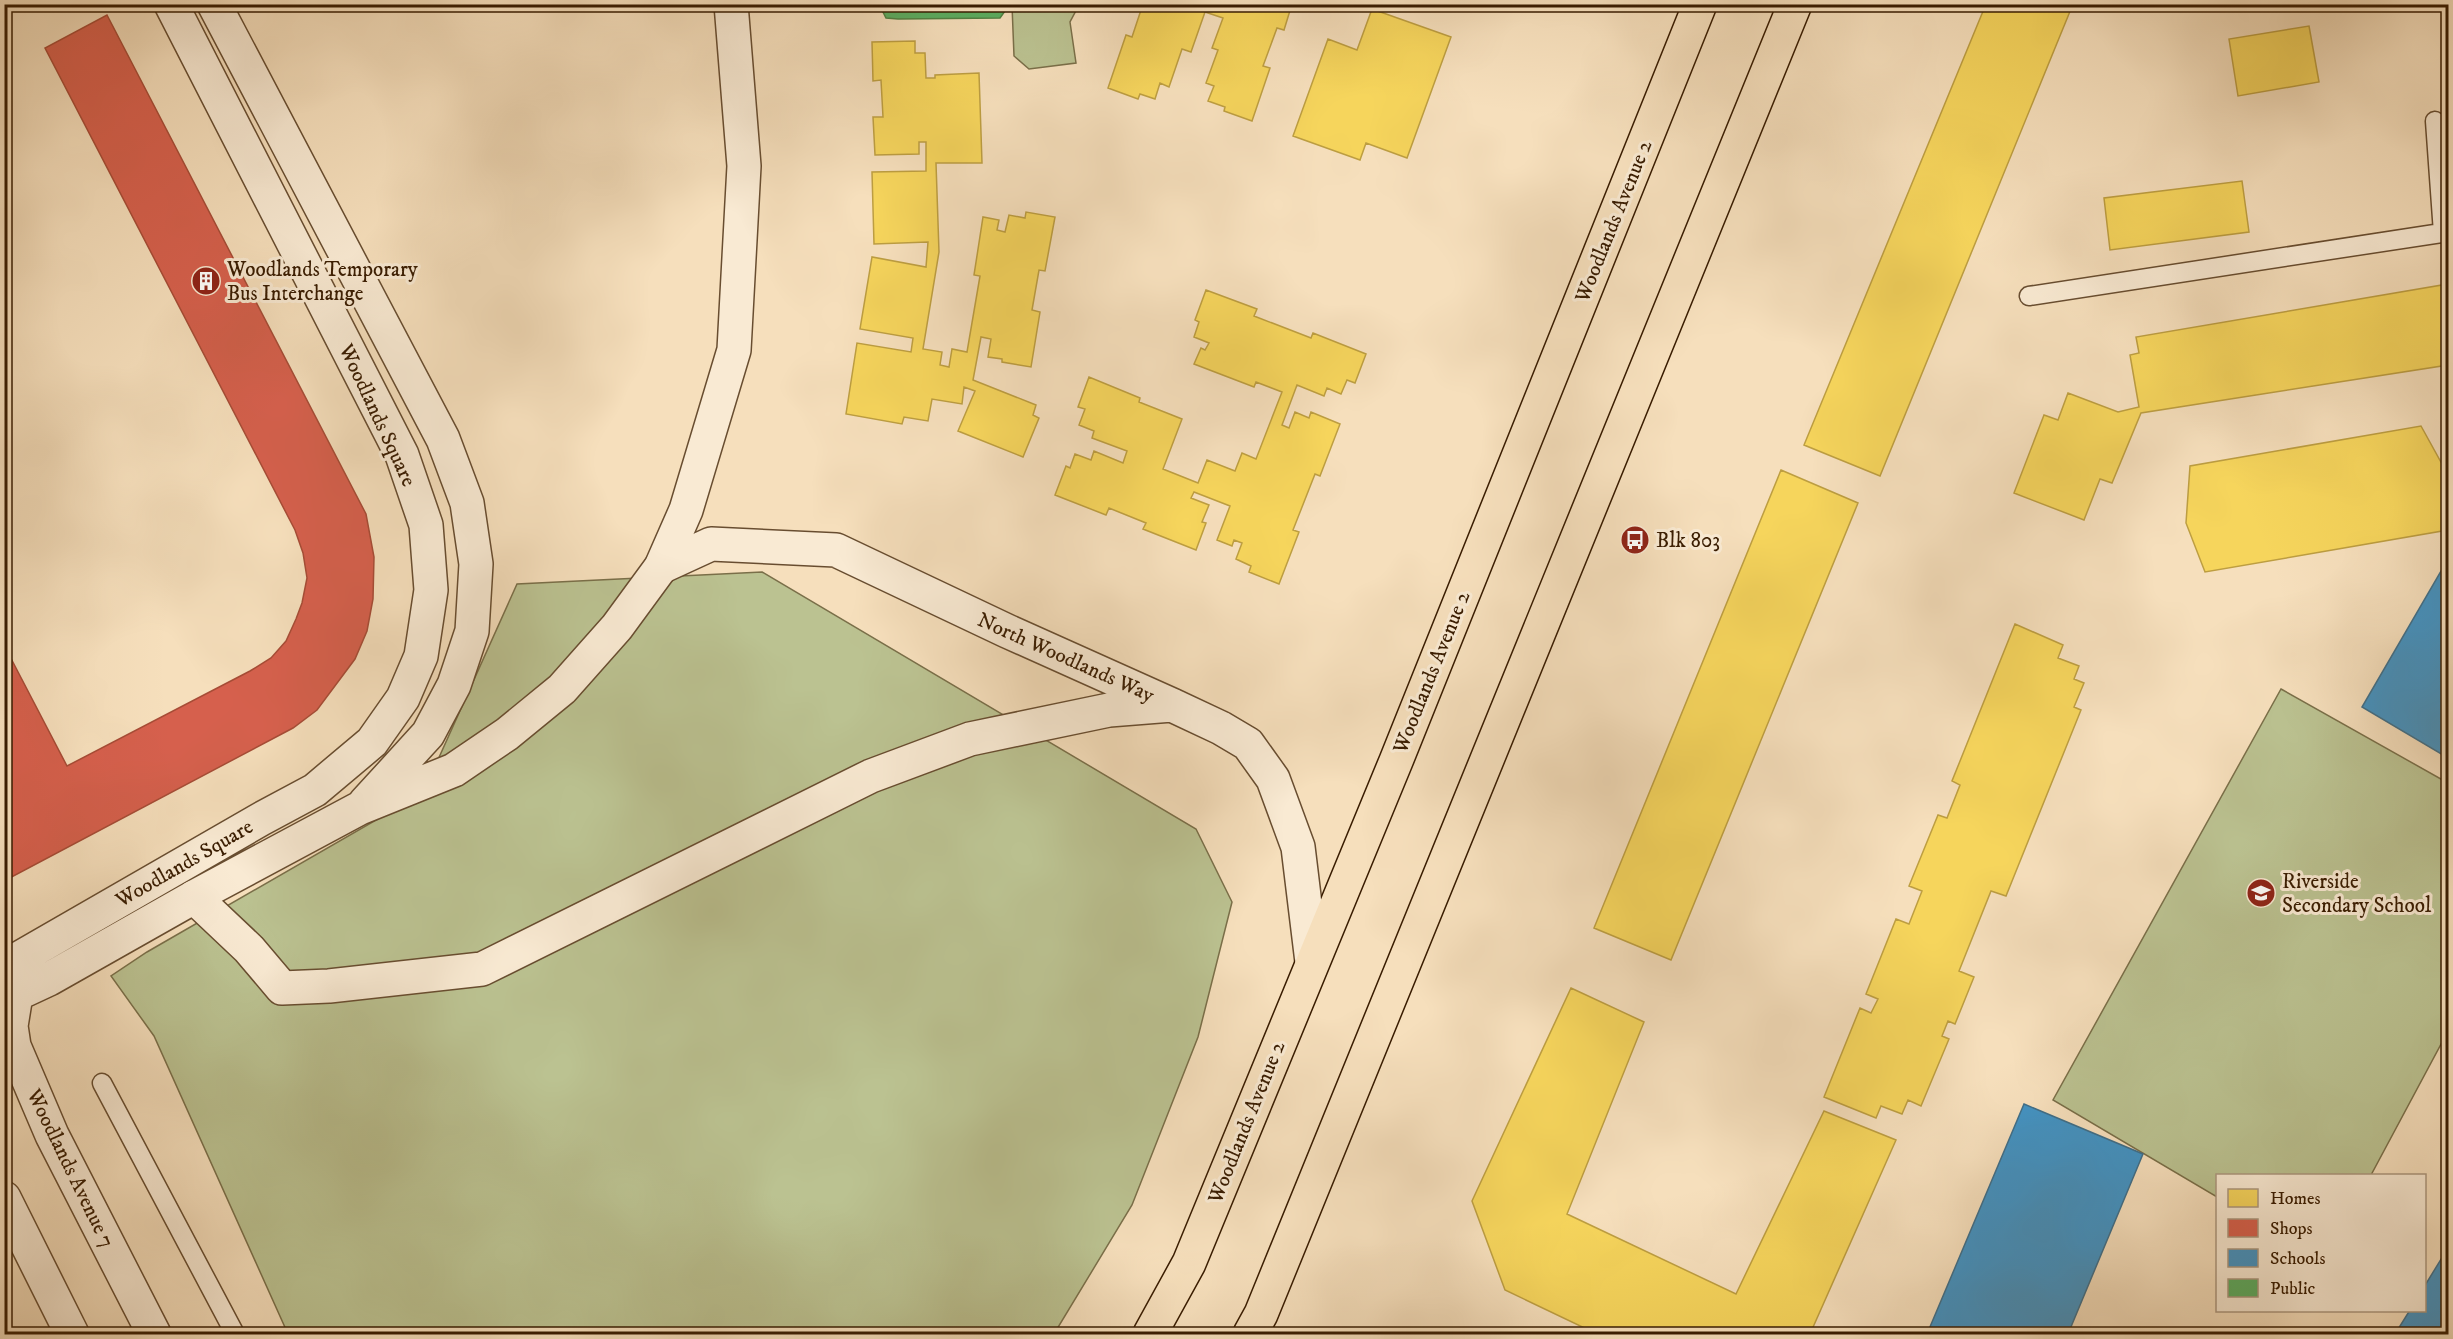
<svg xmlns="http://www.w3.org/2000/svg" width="2453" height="1339" font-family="'IM FELL DW Pica',serif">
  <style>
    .green { fill: #bbc291; stroke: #7a6f49; stroke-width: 1.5 }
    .homes { fill: #f6d55c; stroke: #bd9e41; stroke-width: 1.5 }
    .shops { fill: #d6604d; stroke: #a74c36; stroke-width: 1.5 }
    .schools { fill: #4393c3; stroke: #406f89; stroke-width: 1.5 }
    .public { fill: #5aae61; stroke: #508244; stroke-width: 1.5 }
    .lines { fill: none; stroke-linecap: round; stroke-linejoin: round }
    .service-casing { stroke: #684d30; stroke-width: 21 }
    .minor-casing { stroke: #684d30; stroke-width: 36 }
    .tertiary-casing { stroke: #684d30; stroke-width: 36 }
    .primary-casing { stroke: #391c01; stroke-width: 36 }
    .service { stroke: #f9ead3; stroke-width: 18 }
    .minor { stroke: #f9ead3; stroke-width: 33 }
    .tertiary { stroke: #f9ead3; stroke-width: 33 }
    .primary { stroke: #f6dfbc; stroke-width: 33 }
    .labels { text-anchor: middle; stroke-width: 6; stroke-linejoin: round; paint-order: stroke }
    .street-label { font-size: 21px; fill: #391c01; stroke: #f9ead3 }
    .poi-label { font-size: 21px; fill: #391c01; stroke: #f9ead3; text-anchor: start }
  </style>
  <rect width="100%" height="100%" fill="#f6dfbc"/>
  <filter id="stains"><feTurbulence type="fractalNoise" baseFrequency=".00333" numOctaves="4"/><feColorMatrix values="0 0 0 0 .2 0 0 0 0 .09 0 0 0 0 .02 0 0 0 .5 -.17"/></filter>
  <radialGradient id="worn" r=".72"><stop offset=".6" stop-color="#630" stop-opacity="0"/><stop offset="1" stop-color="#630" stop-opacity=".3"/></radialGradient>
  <!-- green -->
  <path class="green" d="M1012 5H1079L1070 22 1076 63 1029 69 1014 56Z
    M762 572 1196 829 1232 902 1198 1037 1132 1205 1054 1334H729L723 1328 655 1334H288L154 1036 111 976 147 952 423 793 517 584Z
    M2281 689 2448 783V1031L2371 1175 2218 1176 2217 1197 2053 1100Z"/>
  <!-- homes -->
  <path class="homes" d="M1143 4H1292L1284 30 1277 28 1263 66 1270 68 1252 121 1224 111 1225 107 1208 101 1214 86 1206 83 1218 50 1212 48 1223 18 1205 12 1191 52 1182 49 1169 87 1160 83 1155 99 1140 94 1138 99 1108 88 1126 35 1132 37Z
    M1986 4H2073L1880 476 1804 445Z
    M1372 9 1451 37 1407 158 1366 143 1360 160 1293 136 1328 39 1357 50Z
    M2309 26 2319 82 2238 96 2229 39Z
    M915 41V53H925L926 78H935V75L979 73 982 163H936L939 252 923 349 942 352 940 365 949 367 952 349 967 352 980 276 974 275 983 217 999 220 997 230 1005 232 1009 215 1025 218 1026 212 1055 217 1045 271 1039 270 1032 310 1040 312 1031 367 1002 362V359L988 357 991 339 981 337 973 380 1036 405 1033 415 1039 418 1023 457 958 431 975 391 964 387 962 404 932 399 928 421 904 417 902 424 846 414 857 343 911 352 913 338 860 329 872 257 926 267 928 242 874 244 872 172 926 171V142H919V154L875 155 873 117H883L881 80 873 81 872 42Z
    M2242 181 2249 232 2110 250 2104 198Z
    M2448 284V365L2141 413 2112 483 2100 479 2084 520 2014 493 2044 415 2058 420 2068 393 2118 412 2139 407 2130 355 2139 353 2136 337Z
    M1206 290 1257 309 1254 316 1311 338 1313 333 1366 354 1355 383 1347 380 1341 394 1327 388 1324 396 1297 385 1282 425 1289 428 1295 412 1309 418 1311 412 1340 424 1320 476 1315 474 1293 530 1299 532 1279 584 1249 572 1251 566 1236 559 1242 543 1234 540 1232 546 1217 540 1230 506 1194 492 1191 498 1209 505 1202 522 1206 523 1196 550 1143 529 1146 523 1109 508 1106 515 1055 495 1066 466 1070 468 1075 454 1091 460 1094 451 1123 463 1127 451 1092 438 1094 431 1079 425 1085 409 1078 407 1089 377 1140 398 1139 402 1182 419 1163 469 1198 483 1207 460 1235 471 1242 453 1256 459 1282 392 1256 382 1254 387 1194 364 1201 348 1205 350 1209 343 1194 337 1199 322 1195 320Z
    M2421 426 2448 475 2442 531 2205 572 2186 523 2190 466Z
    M1781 470 1858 503 1671 960 1594 928Z
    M2015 624 2063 645 2058 658 2079 666 2074 679 2084 683 2074 707 2081 710 2006 896 1991 891 1959 971 1974 977 1955 1024 1948 1021 1942 1036 1949 1039 1921 1106 1908 1100 1902 1114 1881 1106 1876 1118 1824 1097 1860 1008 1871 1013 1878 999 1866 994 1896 919 1909 924 1922 891 1909 886 1938 815 1947 818 1960 785 1952 781Z
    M1571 988 1644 1022 1567 1214 1736 1294 1824 1111 1896 1140 1810 1334H1597L1505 1290 1472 1201Z"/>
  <!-- shops -->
  <path class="shops" d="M107 15 366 514 374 557 373 599 367 631 355 659 317 710 293 728 4 881V645L67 766 250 671 271 658 286 641 296 619 302 603 307 578 303 553 295 530 45 48Z"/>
  <!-- schools -->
  <path class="schools" d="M2448 559V758L2362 707Z
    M2024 1104 2143 1154 2068 1334H1927Z
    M2443 1256 2448 1259V1334H2395L2410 1310H2424V1287Z"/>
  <!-- public -->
  <path class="public" d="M879 4H1010L1000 18 898 19 886 18Z"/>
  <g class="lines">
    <!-- service casing -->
    <g class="service-casing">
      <path id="service" d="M2435 121 2443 233
        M2029 296 2448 232
        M102 1083 235 1334"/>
    </g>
    <!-- minor casing -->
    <g class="minor-casing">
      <path id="minor" d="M661 567 711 544 836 550 1007 631 1172 705 1221 728 1248 744 1273 779 1298 847 1312 962
        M194 897 249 949 282 988 329 986 482 969 871 776 970 739 1109 710 1172 705"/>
    </g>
    <!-- tertiary casing -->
    <g class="tertiary-casing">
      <path id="tertiary" d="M214 4 443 439 467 503 476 564 472 631 454 685 428 734 365 803
        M4 967 261 819 315 790 372 742 403 698 421 656 431 590 426 525 402 455 171 4
        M16 995 11 1026 14 1046 52 1135 154 1334
        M4 1000 49 979 194 897 360 808 454 770 507 734 562 689 617 627 661 567 686 510 734 350 744 166 731 4
        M4 1198 72 1334"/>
    </g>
    <!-- primary casing -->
    <g class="primary-casing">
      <path id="primary" d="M1150 1334 1189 1263 1396 761 1700 4
        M1250 1334 1261 1314 1795 4"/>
    </g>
    <!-- service -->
    <use href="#service" class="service"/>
    <!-- minor -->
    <use href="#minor" class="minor"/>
    <!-- tertiary -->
    <use href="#tertiary" class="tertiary"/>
    <!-- primary -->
    <use href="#primary" class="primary"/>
  </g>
  <!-- icons -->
  <defs>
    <g id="building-disc" transform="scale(1.5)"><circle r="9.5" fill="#8f2418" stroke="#f9ead3"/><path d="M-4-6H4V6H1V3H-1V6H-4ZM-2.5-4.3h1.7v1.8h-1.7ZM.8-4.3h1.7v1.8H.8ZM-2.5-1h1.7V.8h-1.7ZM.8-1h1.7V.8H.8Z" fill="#fff"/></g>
    <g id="bus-disc" transform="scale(1.5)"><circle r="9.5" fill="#8f2418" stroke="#f9ead3"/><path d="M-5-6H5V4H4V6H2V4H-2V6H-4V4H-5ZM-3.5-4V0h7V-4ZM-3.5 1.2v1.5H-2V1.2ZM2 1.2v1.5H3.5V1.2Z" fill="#fff"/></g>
    <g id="school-disc" transform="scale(1.5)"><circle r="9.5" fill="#8f2418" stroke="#f9ead3"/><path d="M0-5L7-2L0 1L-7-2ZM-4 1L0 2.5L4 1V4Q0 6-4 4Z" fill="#fff"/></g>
  </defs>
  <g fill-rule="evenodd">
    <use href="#building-disc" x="206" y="281"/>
    <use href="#bus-disc" x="1635" y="540"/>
    <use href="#school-disc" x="2261" y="893"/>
  </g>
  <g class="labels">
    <!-- street labels -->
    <g class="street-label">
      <text transform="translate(1613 221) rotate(-68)" y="7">Woodlands Avenue 2</text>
      <text transform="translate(378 415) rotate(65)" y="7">Woodlands Square</text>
      <text transform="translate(1066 657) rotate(24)" y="7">North Woodlands Way</text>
      <text transform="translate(1431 672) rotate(-68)" y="7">Woodlands Avenue 2</text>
      <text transform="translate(184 863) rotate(-30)" y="7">Woodlands Square</text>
      <text transform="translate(1246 1122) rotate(-68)" y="7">Woodlands Avenue 2</text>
      <text transform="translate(71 1168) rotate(64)" y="7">Woodlands Avenue 7</text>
    </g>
    <!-- poi labels -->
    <g class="poi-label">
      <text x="227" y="276">Woodlands Temporary<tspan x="227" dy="24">Bus Interchange</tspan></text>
      <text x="1656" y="547">Blk 803</text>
      <text x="2282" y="888">Riverside<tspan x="2282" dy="24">Secondary School</tspan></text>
    </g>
  </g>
  <!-- margin -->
  <rect width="2453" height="1339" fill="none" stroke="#f6dfbc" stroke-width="24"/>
  <rect x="6" y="6" width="2441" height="1327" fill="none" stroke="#391c01" stroke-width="3"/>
  <rect x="12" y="12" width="2429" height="1315" fill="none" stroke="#391c01" stroke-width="1.5"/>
  <!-- legend -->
  <rect x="2216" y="1174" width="210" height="138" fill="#f9ead3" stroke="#ac987f" stroke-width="1.5"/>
  <rect x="2228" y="1189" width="30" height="18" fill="#f6d55c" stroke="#ac987f" stroke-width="1.5"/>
  <text x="2270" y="1204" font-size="18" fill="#391c01">Homes</text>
  <rect x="2228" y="1219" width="30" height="18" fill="#d6604d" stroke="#ac987f" stroke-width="1.5"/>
  <text x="2270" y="1234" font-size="18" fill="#391c01">Shops</text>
  <rect x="2228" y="1249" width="30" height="18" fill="#4393c3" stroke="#ac987f" stroke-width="1.5"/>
  <text x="2270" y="1264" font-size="18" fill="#391c01">Schools</text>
  <rect x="2228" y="1279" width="30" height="18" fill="#5aae61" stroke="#ac987f" stroke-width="1.5"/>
  <text x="2270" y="1294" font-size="18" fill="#391c01">Public</text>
  <rect width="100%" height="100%" filter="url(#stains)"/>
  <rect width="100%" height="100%" fill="url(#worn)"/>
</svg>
